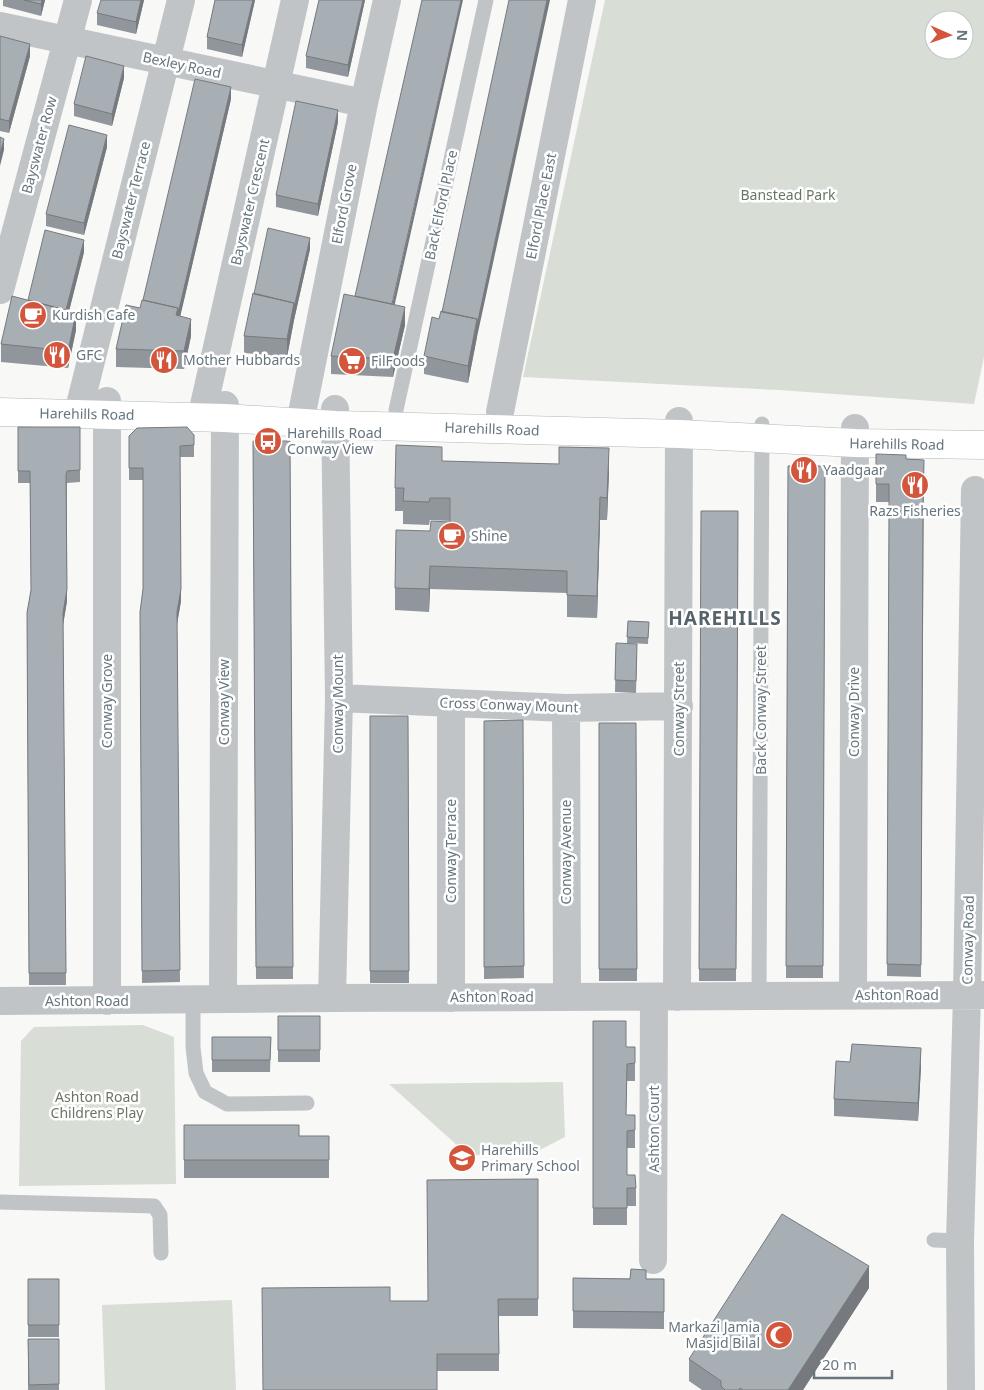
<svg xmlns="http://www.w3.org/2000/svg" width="984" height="1390" font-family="'Noto Sans',sans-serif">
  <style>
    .green { fill: #d8ddd5; fill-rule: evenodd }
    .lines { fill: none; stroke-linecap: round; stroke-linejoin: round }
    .secondary-casing { stroke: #b2b8bc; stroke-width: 29 }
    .lane { stroke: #c0c4c7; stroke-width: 15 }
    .street { stroke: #c0c4c7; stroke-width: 28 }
    .secondary { stroke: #fff; stroke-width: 28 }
    .wall { fill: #90969b }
    .shaded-wall { fill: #767a7e }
    .building { fill: #a8afb4; stroke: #767a7e }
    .labels { text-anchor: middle; stroke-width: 5; stroke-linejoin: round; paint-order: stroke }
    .street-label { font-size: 14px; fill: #66757e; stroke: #fff }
    .park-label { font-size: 14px; fill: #687764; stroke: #fff }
    .poi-label { font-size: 14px; fill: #66757e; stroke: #fff; text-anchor: start }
    .district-label { font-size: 19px; font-weight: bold; letter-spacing: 1px; fill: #57636a; stroke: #fff }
  </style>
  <rect width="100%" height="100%" fill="#f8f8f6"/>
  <!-- green -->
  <path class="green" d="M605 0H984V357L974 404 779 390 523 377ZM934 20H964V50H934Z
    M143 1025 174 1037 176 1184 19 1186 21 1041 34 1027Z
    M563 1082 565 1137 530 1155H468L389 1084Z
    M232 1300 236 1390H105L102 1305Z"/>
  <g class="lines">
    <!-- secondary casing -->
    <g class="secondary-casing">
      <path id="secondary" d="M0 412 225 418 336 425 680 434 855 443 984 445"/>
    </g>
    <!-- lane -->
    <path class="lane" d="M396 410 486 0
      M759 996 762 424
      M193 1000V1047L196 1073 205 1092 227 1104 307 1103
      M0 1202 154 1206 160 1215 161 1253
      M934 1240 960 1241"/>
    <!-- street -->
    <path class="street" d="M0 26 364 103
      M0 290 78 0
      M81 401 181 0
      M204 405 295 0
      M303 408 364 103 387 0
      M500 412 582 0
      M339 698 566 708 679 706
      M451 704V998
      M566 708 567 997
      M853 995 855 428
      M677 997 679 421
      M332 998 339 698 335 409
      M223 999 225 405
      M0 1001 332 998 984 995
      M107 1001V401
      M653 1260 654 997
      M961 1390 960 1241 967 995 975 490"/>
    <!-- secondary -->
    <use href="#secondary" class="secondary"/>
  </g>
  <!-- wall -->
  <path class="wall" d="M3 0H45L41 16 3 6Z
    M144 0 136 34 97 25V13Z
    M215 0H255L242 57 207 49V37Z
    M319 0H365L348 77 306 68V56Z
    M0 36 30 56 9 133 0 131Z
    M124 78 112 126 74 116V104Z
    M231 99 180 316 191 336 184 369 116 367V349L140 308Z
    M338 122 318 216 276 207V195Z
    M107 147 84 235 46 226V214Z
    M310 249 294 320 287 357 244 353V336L254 294Z
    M84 252 69 311 76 330 68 368 1 362V344L28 300Z
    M395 305 405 325 393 377 331 374V356Z
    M477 337 468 383 424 374V356Z
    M18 427H80V482L67 483V601L63 625 66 985H29L27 613 31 590 30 483H18Z
    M194 435V457H180L181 601 177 624 180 982 142 983 140 612 143 589V480H129V436Z
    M253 441H290L293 979H256Z
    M876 454 906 459 924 460 921 977 887 976 889 502H876Z
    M442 461 609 471 607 520H600L597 618 567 617V593L430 589 429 612 395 610V588L430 531 450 522V521L430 520 429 525 403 524V511H395V488Z
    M788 466H825L823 978H786Z
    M701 511H738L736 981H699Z
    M628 621 649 622 648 644 627 643Z
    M616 643 637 656 636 693 615 692Z
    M370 716H408L409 983H370Z
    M523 720 524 978 484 979V721Z
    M599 723H636L637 981H599Z
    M278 1016H320V1062H278Z
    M593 1021 626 1047H635V1081H627L626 1115H635V1148H627V1175L636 1188V1206H627V1225H593Z
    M212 1037H271L270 1072H212Z
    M850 1062 921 1066 918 1121 834 1116V1099Z
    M184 1125 299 1136H329V1178H184Z
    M538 1179V1316H499V1371H437L390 1301H428Z
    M573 1278 664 1279V1329L573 1328Z
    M28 1279H59V1337H28Z
    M869 1288 803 1390H702L689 1381V1359Z
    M28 1339H59V1390H28Z"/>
  <!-- shaded-wall -->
  <path class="shaded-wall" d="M42 0H45L41 16V4Z
    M141 0H144L136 34V22Z
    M253 0H255L242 57V45Z
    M363 0H365L348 77V65Z
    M461 0H463L391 321V310Z
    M547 0H550L477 337 468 383V366L477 319Z
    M30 44V56L9 133V121Z
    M124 66V78L112 126V114Z
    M231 87V99L178 326 176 315Z
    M338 110V122L318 216V204Z
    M107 135V147L84 235V223Z
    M4 139V150L0 166V154Z
    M310 238V249L294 320 287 357V339L294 303Z
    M84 240V252L65 327V315Z
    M405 307V325L393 377V359Z
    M76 313V330L68 368V351Z
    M191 319V336L184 369V351Z
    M609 448V471L607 520V498Z
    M600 497V520L597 618V596Z
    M430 566V589L429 612V589Z
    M67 589V601L63 625V613Z
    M181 589V601L177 624V612Z
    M921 1048V1066L918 1121V1103Z
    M869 1266V1288L803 1390H788Z"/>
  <!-- building -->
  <path class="building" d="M24 0H42L41 4Z
    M101 0H141L136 22 97 13Z
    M215 0H253L242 45 207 37Z
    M319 0H363L348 65 306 56Z
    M422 0H461L392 304 355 296Z
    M509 0H547L477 325V319L442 312Z
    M0 36 30 44 9 121 0 119Z
    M86 56 124 66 112 114 74 104Z
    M195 79 231 87 178 314V308L143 300Z
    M296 101 338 110 318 204 276 195Z
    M69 125 107 135 84 223 46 214Z
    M0 137 4 139 0 154Z
    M268 228 310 238 294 308V303L254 294Z
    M45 230 84 240 66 310 28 300Z
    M253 293 294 303 287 339 244 336Z
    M344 294 405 307 393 359 331 356Z
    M12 296 76 313 68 351 1 344Z
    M142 300 178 308 176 315 191 319 184 351 116 349 126 305 140 308Z
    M441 311 477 319 468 366 424 356 432 317 439 319Z
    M18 427H80V470L67 471 66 475 67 589 63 613 66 973H29L27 613 31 590 30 471H18Z
    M187 427 194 435V445L180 446 181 589 177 612 180 970 142 971 140 612 143 589V468H129V436L137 428Z
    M253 441H290L293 967H256Z
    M396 445 442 447V461L559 464V447L609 448 607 498 600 497 597 596 567 595V571L430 566 429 589 395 588 396 530 430 531 431 521 450 522V498H430L429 502 403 501 404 488H395Z
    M876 454 906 455V459L924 460 923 507H889V484H876Z
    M788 466H825L823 966H786Z
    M701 511H738L736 969H699Z
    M889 513H923L921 965 887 964Z
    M628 621 649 622 648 638 627 637Z
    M616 643 637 644 636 681 615 680Z
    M370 716H408L409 971H370Z
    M523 720 524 966 484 967V721Z
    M599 723H636L637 969H599Z
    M278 1016H320V1050H278Z
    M593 1021H626V1047H635V1063L627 1064 626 1115H635V1130L627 1131V1175H635L636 1188H627V1208H593Z
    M212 1037H271L270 1060H212Z
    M852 1044 921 1048 918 1103 834 1099 836 1061 850 1062Z
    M184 1125H299V1136H329V1160H184Z
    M538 1179V1299H498L499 1354H437V1390H263L262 1288 390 1287V1301H428L427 1180Z
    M782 1214 869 1266 788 1390H743L740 1388 739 1390H725L721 1386V1381L689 1359Z
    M631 1269 646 1270V1279H664V1312L573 1311V1278L630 1279Z
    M28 1279H59V1325H28Z
    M28 1339H59V1384L29 1385Z"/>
  <!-- icons -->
  <defs>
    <g id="cafe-disc" transform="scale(1.4375)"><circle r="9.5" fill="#d3553b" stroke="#fff"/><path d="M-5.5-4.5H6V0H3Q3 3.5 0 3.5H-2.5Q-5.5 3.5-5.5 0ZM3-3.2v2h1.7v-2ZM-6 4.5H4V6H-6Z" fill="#fff"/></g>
    <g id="restaurant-disc" transform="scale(1.4375)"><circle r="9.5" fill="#d3553b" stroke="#fff"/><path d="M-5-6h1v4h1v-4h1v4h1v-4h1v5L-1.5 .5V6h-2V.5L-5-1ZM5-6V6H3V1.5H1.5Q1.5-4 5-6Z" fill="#fff"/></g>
    <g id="supermarket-disc" transform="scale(1.4375)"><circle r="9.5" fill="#d3553b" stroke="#fff"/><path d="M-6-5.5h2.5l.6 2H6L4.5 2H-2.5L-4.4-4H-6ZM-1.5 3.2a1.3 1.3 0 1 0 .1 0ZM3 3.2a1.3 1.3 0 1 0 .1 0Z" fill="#fff"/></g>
    <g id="bus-disc" transform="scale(1.4375)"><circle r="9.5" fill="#d3553b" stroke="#fff"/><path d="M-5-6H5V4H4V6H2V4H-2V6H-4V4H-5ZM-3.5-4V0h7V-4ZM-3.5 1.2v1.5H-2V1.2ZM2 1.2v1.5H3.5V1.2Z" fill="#fff"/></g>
    <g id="school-disc" transform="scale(1.4375)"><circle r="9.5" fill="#d3553b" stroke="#fff"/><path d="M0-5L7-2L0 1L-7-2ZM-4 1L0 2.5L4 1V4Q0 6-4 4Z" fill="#fff"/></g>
    <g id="mosque-disc" transform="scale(1.4375)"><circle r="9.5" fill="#d3553b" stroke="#fff"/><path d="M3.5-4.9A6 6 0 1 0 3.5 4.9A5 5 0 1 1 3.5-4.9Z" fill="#fff"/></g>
  </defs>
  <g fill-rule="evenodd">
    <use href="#cafe-disc" x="33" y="315"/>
    <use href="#restaurant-disc" x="57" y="355"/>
    <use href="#restaurant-disc" x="164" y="360"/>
    <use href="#supermarket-disc" x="352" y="361"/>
    <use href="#bus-disc" x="268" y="441"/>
    <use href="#restaurant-disc" x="804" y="470"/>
    <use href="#restaurant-disc" x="915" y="485"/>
    <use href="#cafe-disc" x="452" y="536"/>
    <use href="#school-disc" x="462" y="1158"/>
    <use href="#mosque-disc" x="779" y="1335"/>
  </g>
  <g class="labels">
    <!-- street labels -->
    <g class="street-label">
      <text transform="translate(182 65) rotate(12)" y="5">Bexley Road</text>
      <text transform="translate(39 145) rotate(-75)" y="5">Bayswater Row</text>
      <text transform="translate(131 200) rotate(-76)" y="5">Bayswater Terrace</text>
      <text transform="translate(250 202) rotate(-77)" y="5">Bayswater Crescent</text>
      <text transform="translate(344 204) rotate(-79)" y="5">Elford Grove</text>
      <text transform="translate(441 205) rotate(-78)" y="5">Back Elford Place</text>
      <text transform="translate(541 206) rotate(-79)" y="5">Elford Place East</text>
      <text transform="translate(87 414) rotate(1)" y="5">Harehills Road</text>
      <text transform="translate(492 429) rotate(2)" y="5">Harehills Road</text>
      <text transform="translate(897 444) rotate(1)" y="5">Harehills Road</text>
      <text transform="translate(107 701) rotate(-90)" y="5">Conway Grove</text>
      <text transform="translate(224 702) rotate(-90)" y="5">Conway View</text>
      <text transform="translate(338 704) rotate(-90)" y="5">Conway Mount</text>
      <text transform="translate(509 705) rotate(2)" y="5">Cross Conway Mount</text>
      <text transform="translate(679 709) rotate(-90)" y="5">Conway Street</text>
      <text transform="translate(761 710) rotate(-90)" y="5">Back Conway Street</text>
      <text transform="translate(854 712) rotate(-90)" y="5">Conway Drive</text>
      <text transform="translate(451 851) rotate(-90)" y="5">Conway Terrace</text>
      <text transform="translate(566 852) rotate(-90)" y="5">Conway Avenue</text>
      <text transform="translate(968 940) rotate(-89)" y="5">Conway Road</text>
      <text x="897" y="1000">Ashton Road</text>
      <text x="492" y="1002">Ashton Road</text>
      <text x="87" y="1006">Ashton Road</text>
      <text transform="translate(654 1129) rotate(-90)" y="5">Ashton Court</text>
    </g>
    <!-- park labels -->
    <g class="park-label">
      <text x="788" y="200">Banstead Park</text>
      <text x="97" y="1102">Ashton Road<tspan x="97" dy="16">Childrens Play</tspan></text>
    </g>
    <!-- poi labels -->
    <g class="poi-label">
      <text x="52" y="320">Kurdish Cafe</text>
      <text x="76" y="360">GFC</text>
      <text x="183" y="365">Mother Hubbards</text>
      <text x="371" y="366">FilFoods</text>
      <text x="287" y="438">Harehills Road<tspan x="287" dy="16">Conway View</tspan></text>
      <text x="823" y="475">Yaadgaar</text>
      <text x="915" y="516" text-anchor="middle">Razs Fisheries</text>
      <text x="471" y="541">Shine</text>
      <text x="481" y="1155">Harehills<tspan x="481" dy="16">Primary School</tspan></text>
      <text x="760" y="1332" text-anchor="end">Markazi Jamia<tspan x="760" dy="16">Masjid Bilal</tspan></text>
    </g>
    <!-- district labels -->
    <g class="district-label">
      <text x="725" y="625">HAREHILLS</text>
    </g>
  </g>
  <!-- north arrow -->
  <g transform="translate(949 35) rotate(92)"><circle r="24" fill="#ffffff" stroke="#c2c8cb"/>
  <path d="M0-4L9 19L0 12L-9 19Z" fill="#d3553b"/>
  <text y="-8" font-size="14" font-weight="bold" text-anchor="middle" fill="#66757e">N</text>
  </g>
  <!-- scale -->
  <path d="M814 1370v8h78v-8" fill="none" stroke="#66757e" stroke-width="2.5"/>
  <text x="822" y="1370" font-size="15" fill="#66757e" stroke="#ffffff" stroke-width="4" paint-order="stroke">20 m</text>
</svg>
